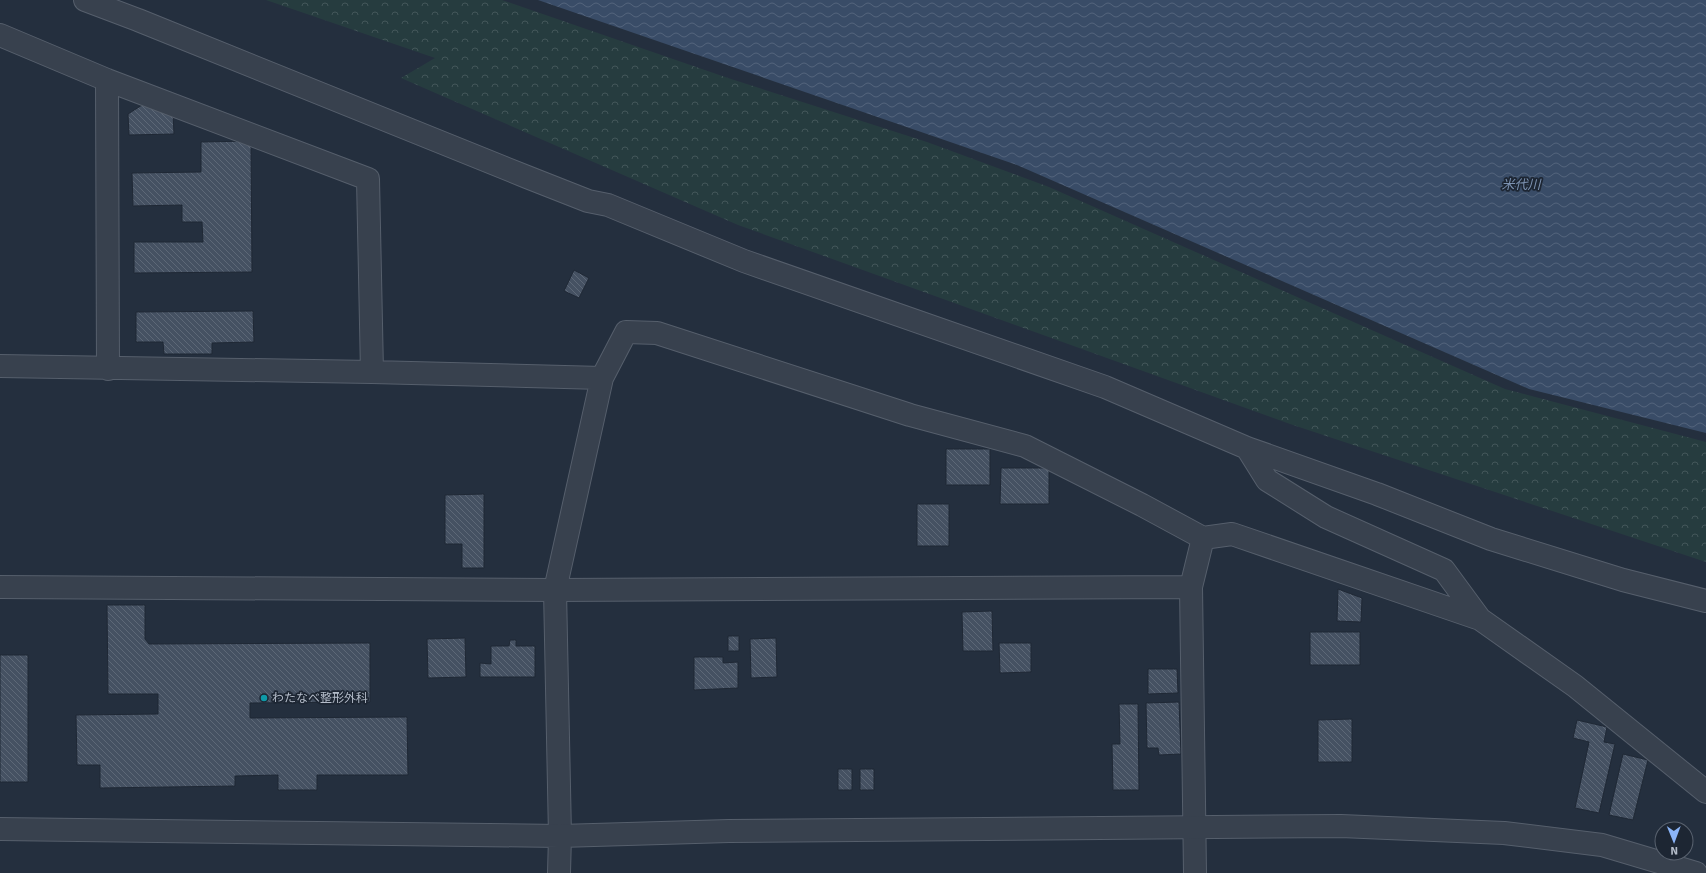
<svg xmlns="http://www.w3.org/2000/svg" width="1706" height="873" font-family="Signika,'Noto Sans JP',sans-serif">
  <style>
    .forest { fill: url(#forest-crowns) }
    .water { fill: url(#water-waves) }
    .building { fill: url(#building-back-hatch); stroke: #1f2835 }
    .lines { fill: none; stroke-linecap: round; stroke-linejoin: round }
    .minor-casing { stroke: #565f6c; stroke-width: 24 }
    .tertiary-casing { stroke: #565f6c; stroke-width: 24 }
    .minor { stroke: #38414e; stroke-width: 22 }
    .tertiary { stroke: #38414e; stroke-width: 22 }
    .culture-dot { fill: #0f9aa8; stroke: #1d2633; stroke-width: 1.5 }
    .labels { text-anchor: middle; stroke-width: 3.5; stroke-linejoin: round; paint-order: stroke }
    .poi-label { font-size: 12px; fill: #b4bcc9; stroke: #1d2633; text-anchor: start }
    .water-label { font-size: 13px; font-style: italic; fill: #7c92b1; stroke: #1d2633 }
  </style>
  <defs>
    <pattern id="forest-crowns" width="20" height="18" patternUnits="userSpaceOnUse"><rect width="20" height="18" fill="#263c3f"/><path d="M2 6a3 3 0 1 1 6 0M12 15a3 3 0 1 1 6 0" fill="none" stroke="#435659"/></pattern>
    <pattern id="water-waves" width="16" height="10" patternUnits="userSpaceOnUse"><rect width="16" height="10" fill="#394c67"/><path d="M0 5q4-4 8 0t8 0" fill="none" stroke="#53647b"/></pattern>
    <pattern id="building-back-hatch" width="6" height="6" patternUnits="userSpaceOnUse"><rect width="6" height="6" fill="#455162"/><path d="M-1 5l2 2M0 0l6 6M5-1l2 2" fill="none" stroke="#5d6877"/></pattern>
  </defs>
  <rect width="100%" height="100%" fill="#242f3e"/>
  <!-- forest -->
  <path class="forest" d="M266 0H502L728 78 927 142 1049 187 1505 389 1706 442V562L1290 424 738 225 401 78 435 58Z"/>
  <!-- water -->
  <path class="water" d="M538 0H1706V433L1529 389 1017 165Z"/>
  <!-- building -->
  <path class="building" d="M142 105 173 113 174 134 129 135 128 114Z
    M251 141 252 272 134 273V242H203L202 222H182V205L133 206 132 173 201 172V142Z
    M574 270 589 278 579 298 564 291Z
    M253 311 254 342 212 343V354H164L163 342H136V312Z
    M946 449H990V485H946Z
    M1001 468H1049V504H1000Z
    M484 494V568H462V544H445V495Z
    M917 504H949V546H917Z
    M1338 589 1362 598 1361 622 1337 621Z
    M107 605H145V639L149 644 370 643V702L250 703V718L407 717 408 775H317V790H278V775L235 776V786L100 788V765H77L76 715 158 714V694H108Z
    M992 611 993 651H963L962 612Z
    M1310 632H1360V665H1310Z
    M728 636H739V651H728Z
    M465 638 466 677 428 678 427 639Z
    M776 638 777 677 751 678 750 639Z
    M510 640H516V646H535V677H480V663L491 664V646H509Z
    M999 643H1031V672L1000 673Z
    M0 655H28V782H0Z
    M694 657H723V663L738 662V688L694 690Z
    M1148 669H1177L1178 693 1148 694Z
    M1179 702 1181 754 1159 755 1158 748H1147L1146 703Z
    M1119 704H1138L1139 790H1113L1112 744H1120Z
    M1352 719V762H1318V720Z
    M1577 720 1607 727 1604 742 1615 744 1599 813 1575 808 1589 742 1573 738Z
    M1623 754 1648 760 1633 820 1609 815Z
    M838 769H852V790H838Z
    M860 769H874V790H860Z"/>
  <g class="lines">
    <!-- minor casing -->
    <g class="minor-casing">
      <path id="minor" d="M85 0 138 20 527 177 588 201 608 205 744 261 1105 387 1247 448 1377 494 1491 539 1623 580 1706 601
        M0 35 107 80 368 179 372 372
        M107 80 108 369
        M0 366 372 372 602 378
        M1247 448 1267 480 1326 517 1444 570 1480 619
        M0 587 555 590 1191 587
        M560 836 555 590 602 378 626 332 657 333 910 415 1025 446 1142 505 1203 538 1232 534 1480 619 1575 686 1706 792
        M1195 873 1191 587 1203 538"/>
    </g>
    <!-- tertiary casing -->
    <g class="tertiary-casing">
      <path id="tertiary" d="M0 829 560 836 729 831 1341 826 1504 833 1602 845 1696 873
        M559 873 560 836"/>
    </g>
    <!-- minor -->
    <use href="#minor" class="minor"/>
    <!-- tertiary -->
    <use href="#tertiary" class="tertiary"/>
  </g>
  <!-- markers -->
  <circle class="culture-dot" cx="264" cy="698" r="4"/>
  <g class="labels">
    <!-- poi labels -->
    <g class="poi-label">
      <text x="272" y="702">わたなべ整形外科</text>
    </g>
    <!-- water labels -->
    <g class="water-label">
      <text x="1521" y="189">米代川</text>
    </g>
  </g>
  <!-- north arrow -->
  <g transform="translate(1674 841) rotate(179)"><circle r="19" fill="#1d2633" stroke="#59626f"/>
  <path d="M0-3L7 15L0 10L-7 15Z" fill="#8ab4f8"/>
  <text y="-6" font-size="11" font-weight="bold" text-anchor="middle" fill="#b4bcc9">N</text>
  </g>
</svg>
